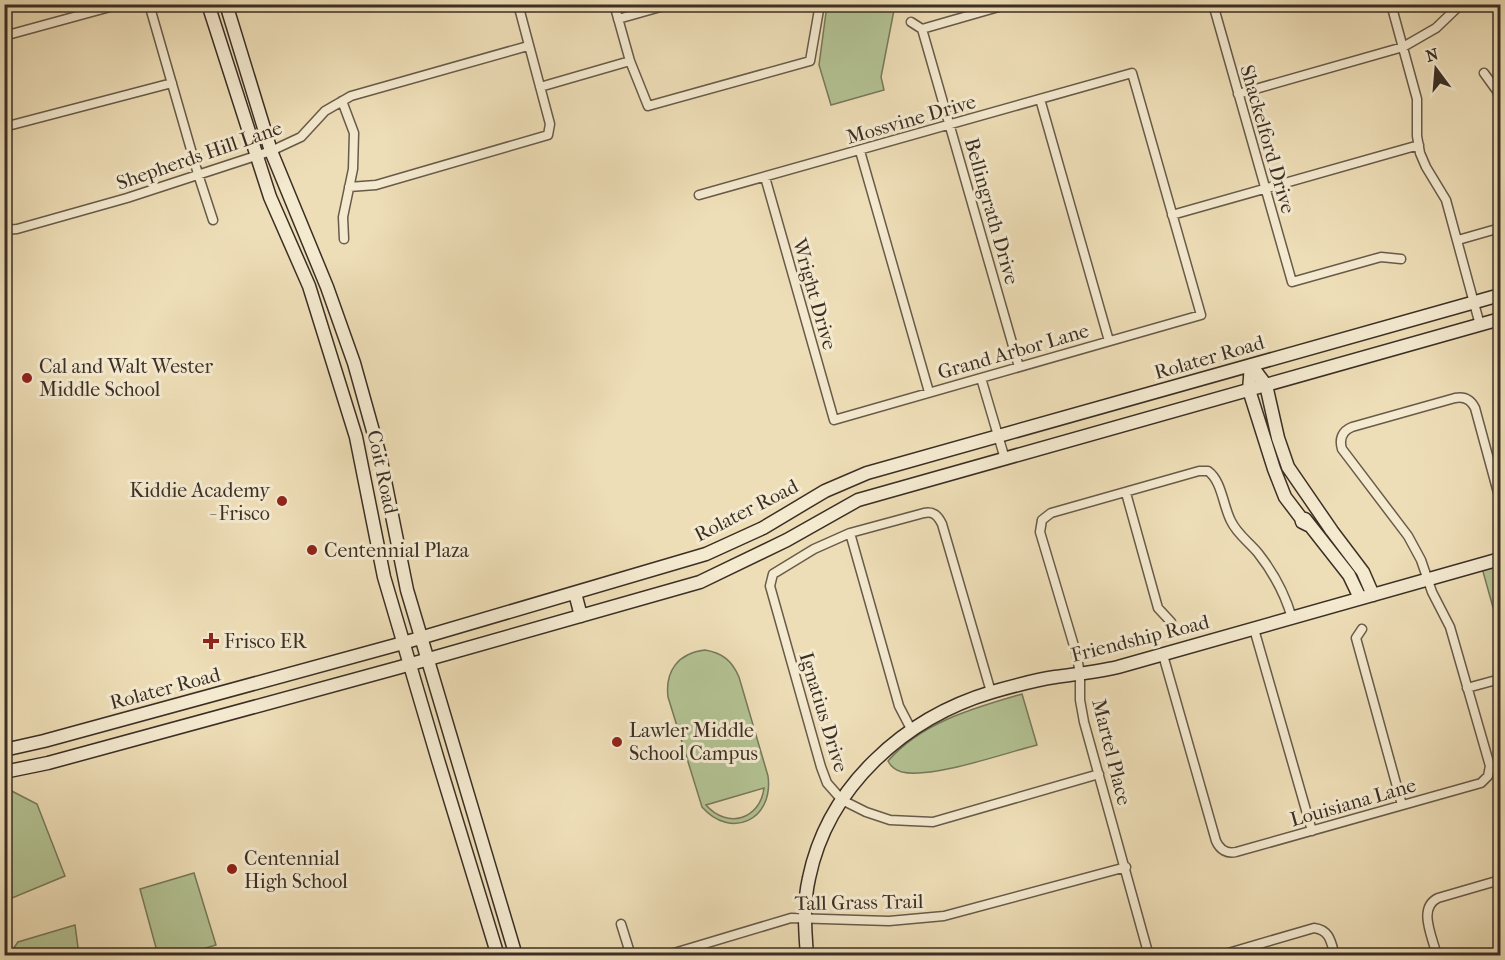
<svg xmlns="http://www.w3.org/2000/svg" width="1505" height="960" font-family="'IM FELL French Canon',serif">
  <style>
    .green { fill: #b3c293; stroke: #77785c; stroke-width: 1.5; fill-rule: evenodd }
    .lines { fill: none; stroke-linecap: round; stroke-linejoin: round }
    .street-casing { stroke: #685b4a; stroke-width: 11 }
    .secondary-casing { stroke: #3b2f25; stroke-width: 15 }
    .street { stroke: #f4ead0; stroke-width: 8 }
    .secondary { stroke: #f4ead0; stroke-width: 12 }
    .poi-dot { fill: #8f2418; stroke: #f4ead0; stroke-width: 2 }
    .labels { text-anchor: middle; stroke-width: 6; stroke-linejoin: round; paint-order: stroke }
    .street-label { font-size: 20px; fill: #3b2f25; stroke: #f4ead0 }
    .poi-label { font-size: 20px; fill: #3b2f25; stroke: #f4ead0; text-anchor: start }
  </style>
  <rect width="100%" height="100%" fill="#eedeb7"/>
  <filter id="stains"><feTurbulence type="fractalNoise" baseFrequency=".00333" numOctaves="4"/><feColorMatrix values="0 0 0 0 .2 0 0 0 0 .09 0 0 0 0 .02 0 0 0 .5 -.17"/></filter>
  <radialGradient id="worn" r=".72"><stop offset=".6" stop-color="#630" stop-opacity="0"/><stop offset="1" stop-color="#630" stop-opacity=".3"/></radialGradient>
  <!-- green -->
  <path class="green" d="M827 5H895L881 77 884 90 831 105 819 65Z
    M1500 562V628L1499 629 1482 568Z
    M705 650C723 653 732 661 739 677L768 776C774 820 731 840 702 807L668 697C665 671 678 653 705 650ZM764 788C760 820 727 829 706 805Z
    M1022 694 1037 745C1005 753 932 779 902 772 895 770 891 767 888 761 922 722 974 708 1022 694Z
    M4 787 37 804 65 876 5 901Z
    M194 873 216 945 182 955H158L140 889Z
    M75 925 79 955H15L13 949 18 942Z"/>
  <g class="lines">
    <!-- street casing -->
    <g class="street-casing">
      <path id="street" d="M149 4 198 174 213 220
        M614 4 630 61 648 106 810 61 820 4
        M1213 4 1292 282 1381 257 1401 259
        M1391 4 1417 99V136L1420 153 1426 167 1446 200 1480 325
        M618 19 671 4
        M911 22 922 29
        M922 29 1019 367
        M922 29 1009 4
        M4 36 121 4
        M1484 73 1497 91 1500 101
        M540 87 630 61
        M1238 94 1403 47 1436 28 1461 4
        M1040 99 1109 341
        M342 101 354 133 353 169 343 217 344 239
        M4 127 172 83
        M860 151 929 392
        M349 187 376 185 548 135 550 124 518 4
        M699 195 1132 73 1201 315 834 420 765 177
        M1172 215 1419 145
        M4 230 17 229 127 198 271 151 301 137 325 111 351 96 528 46
        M1458 240 1500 228
        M981 378 1005 459
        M1126 493 1158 608 1171 622
        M850 533 899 706 911 729
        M1254 629 1312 831
        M1362 629 1356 638 1402 805
        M1163 655 1216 841C1220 850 1227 854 1236 852L1481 783 1488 776 1490 766 1450 627 1432 592 1421 560 1408 536 1342 449C1339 439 1342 431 1352 427L1455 398C1465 396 1471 400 1475 408L1500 500
        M1467 688 1500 679
        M991 692 942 524C938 516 934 511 924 513L850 533 814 549 773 574 770 586 821 767 827 783 842 800 866 812 890 820 911 821 933 822 1099 774
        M621 924 631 956
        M664 956 791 918 889 921 944 916 1126 867
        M1149 956 1084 722 1080 700V675L1077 656 1040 532 1042 520 1051 513 1199 471H1208C1222 481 1223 506 1231 521 1237 534 1249 542 1258 553 1273 572 1285 594 1292 618
        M1218 956 1314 928C1330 930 1331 942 1335 956
        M1437 956C1433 938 1417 908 1438 898L1500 880"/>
    </g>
    <!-- secondary casing -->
    <g class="secondary-casing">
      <path id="secondary" d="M208 4 270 197 309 286 356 437 384 577 438 760 498 956
        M226 4 271 151 327 287 354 363 380 456 407 590 516 956
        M1251 365 1266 385 1278 438 1288 467 1332 531 1363 572 1373 595
        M1251 365 1249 390 1274 469 1285 497 1301 518 1302 522 1308 525
        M1305 519 1349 575 1360 598
        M575 593 581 616
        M4 750 44 741 403 643 706 554 763 528 825 491 867 473 1500 295
        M4 772 48 763 397 668 700 582 787 540 858 500 1500 319
        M807 956C805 930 803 904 809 878 828 786 905 718 992 692 1013 686 1034 680 1055 677 1076 674 1097 672 1118 667L1500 559"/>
    </g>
    <!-- street -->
    <use href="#street" class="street"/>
    <!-- secondary -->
    <use href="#secondary" class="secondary"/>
  </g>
  <!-- markers -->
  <g class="poi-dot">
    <circle cx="27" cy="378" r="6"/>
    <circle cx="282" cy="501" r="6"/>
    <circle cx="312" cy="550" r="6"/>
    <path d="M208 632h6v6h6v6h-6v6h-6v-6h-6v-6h6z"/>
    <circle cx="617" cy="742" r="6"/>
    <circle cx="232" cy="869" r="6"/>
  </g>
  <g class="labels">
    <!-- street labels -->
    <g class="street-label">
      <text transform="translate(911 119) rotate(-16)" y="7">Mossvine Drive</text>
      <text transform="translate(1268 139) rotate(74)" y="7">Shackelford Drive</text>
      <text transform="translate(199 155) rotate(-19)" y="7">Shepherds Hill Lane</text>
      <text transform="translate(992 211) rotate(74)" y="7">Bellingrath Drive</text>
      <text transform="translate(815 294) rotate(74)" y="7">Wright Drive</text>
      <text transform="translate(1013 351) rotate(-16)" y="7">Grand Arbor Lane</text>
      <text transform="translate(1209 357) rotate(-16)" y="7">Rolater Road</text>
      <text transform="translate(383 472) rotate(78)" y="7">Coit Road</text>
      <text transform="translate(746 510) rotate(-27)" y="7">Rolater Road</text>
      <text transform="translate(1140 638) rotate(-14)" y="7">Friendship Road</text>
      <text transform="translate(165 688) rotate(-15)" y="7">Rolater Road</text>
      <text transform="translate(824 712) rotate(73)" y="7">Ignatius Drive</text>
      <text transform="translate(1112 752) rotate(76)" y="7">Martel Place</text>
      <text transform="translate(1353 802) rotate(-16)" y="7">Louisiana Lane</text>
      <text transform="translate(859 902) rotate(-1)" y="7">Tall Grass Trail</text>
    </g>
    <!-- poi labels -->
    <g class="poi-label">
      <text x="39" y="373">Cal and Walt Wester<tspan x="39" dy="23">Middle School</tspan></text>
      <text x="270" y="497" text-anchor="end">Kiddie Academy<tspan x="270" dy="23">- Frisco</tspan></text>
      <text x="324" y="557">Centennial Plaza</text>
      <text x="224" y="648">Frisco ER</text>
      <text x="629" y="737">Lawler Middle<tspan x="629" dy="23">School Campus</tspan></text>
      <text x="244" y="865">Centennial<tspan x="244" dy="23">High School</tspan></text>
    </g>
  </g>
  <!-- margin -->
  <rect width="1505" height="960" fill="none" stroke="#eedeb7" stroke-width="24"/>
  <rect x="6" y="6" width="1493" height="948" fill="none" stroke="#3b2f25" stroke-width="3"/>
  <rect x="12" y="12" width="1481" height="936" fill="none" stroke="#3b2f25" stroke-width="1.5"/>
  <!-- north arrow -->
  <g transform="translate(1436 69) rotate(344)" stroke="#f4ead0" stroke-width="4.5" paint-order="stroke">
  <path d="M0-4.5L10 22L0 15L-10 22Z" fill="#3b2f25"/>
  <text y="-9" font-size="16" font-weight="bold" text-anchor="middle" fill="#3b2f25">N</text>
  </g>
  <rect width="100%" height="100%" filter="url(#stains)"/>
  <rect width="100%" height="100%" fill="url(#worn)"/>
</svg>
